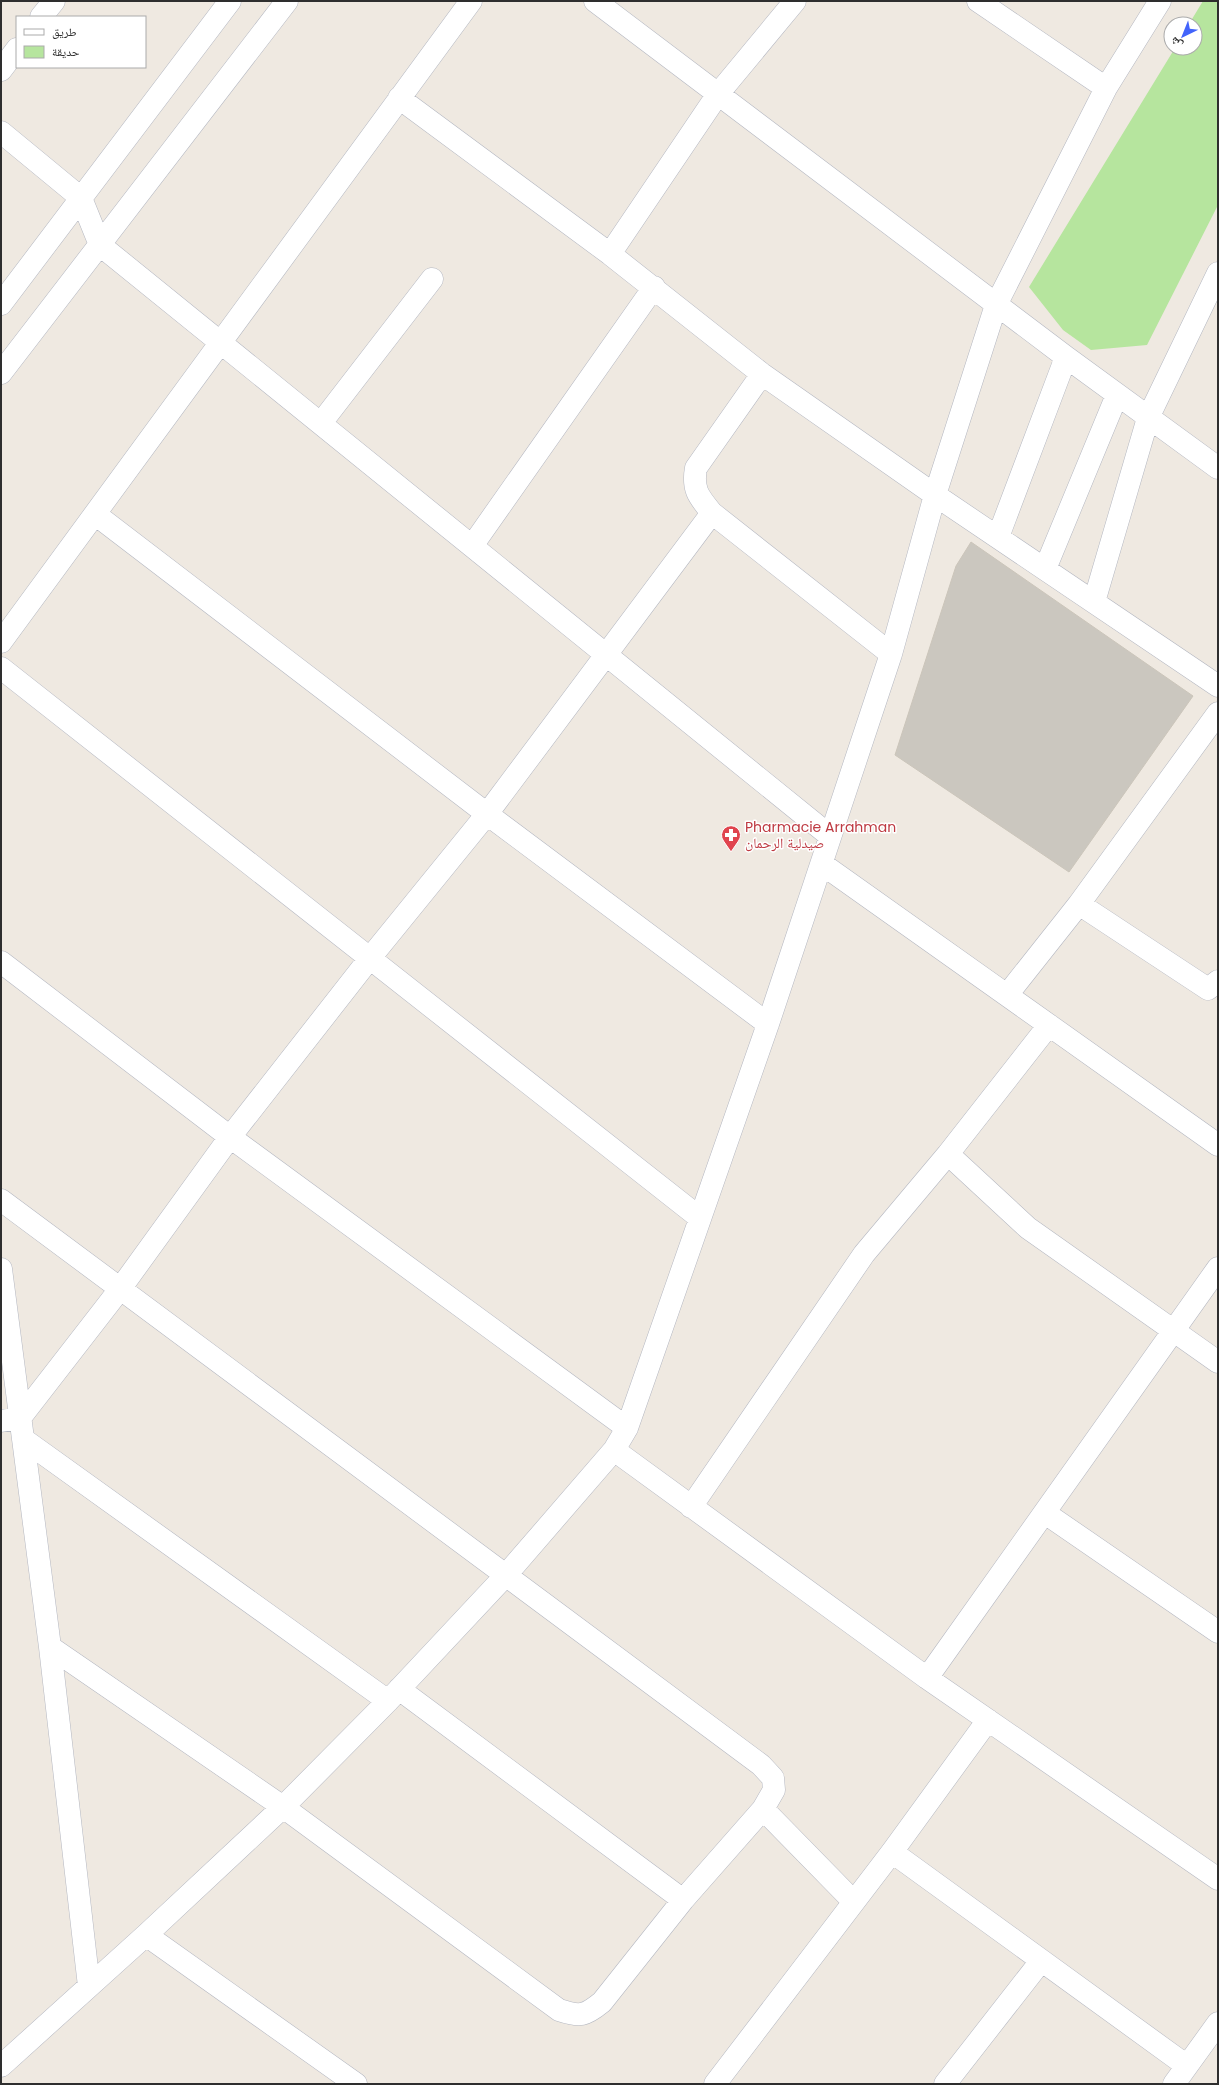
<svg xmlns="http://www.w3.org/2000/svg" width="1219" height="2085" font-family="Poppins,'Noto Naskh Arabic',sans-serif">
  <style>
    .park { fill: #b6e59e }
    .building { fill: #cbc7bf; stroke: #cbc5ba }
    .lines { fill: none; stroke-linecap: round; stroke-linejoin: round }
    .minor-casing { stroke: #b4b7c1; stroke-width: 23 }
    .minor { stroke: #fff; stroke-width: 22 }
    .labels { text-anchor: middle; stroke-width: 3; stroke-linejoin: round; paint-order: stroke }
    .health-label { font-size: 14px; fill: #be3a42; stroke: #fff; text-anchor: start }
  </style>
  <rect width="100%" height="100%" fill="#efe9e1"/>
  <!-- park -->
  <path class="park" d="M1203 1H1218V205L1147 345 1091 350 1063 330 1029 287 1175 48H1195V24H1189Z"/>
  <!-- building -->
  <path class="building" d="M971 542 1193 696 1069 872 895 755 956 566Z"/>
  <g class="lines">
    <!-- minor casing -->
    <g class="minor-casing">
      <path id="minor" d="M595 1 1066 357 1218 468
        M978 1 1106 88
        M41 17 54 1
        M1 70 17 49
        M399 98 610 254 762 374 935 495 1218 686
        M1 132 81 198 100 245 830 836
        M610 254 718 94 795 1
        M1 304 230 1
        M1 373 287 1
        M762 374 696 468C692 490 699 497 712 513L891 654
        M321 423 432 279
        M95 514 487 814 768 1024
        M998 537 1066 357
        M472 546 654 287
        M1045 569 1117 395
        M1094 602 1148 418 1218 273
        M1 642 471 1
        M1 668 700 1218
        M822 864 1218 1145
        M1079 904 1218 713
        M1 962 230 1137 627 1428
        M1007 995 1079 904 1208 989 1218 981
        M948 1154 1049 1025
        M1 1200 761 1765 773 1778 774 1790 763 1809 683 1900 602 2002C585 2016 580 2017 559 2010L283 1807 50 1647
        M1 1269 50 1647 89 1986
        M1 1421 20 1418 120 1289 230 1137 370 958 487 814 712 513
        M23 1439 388 1701
        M614 1450 927 1678 1218 1879
        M691 1507 864 1254 948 1154 1028 1228 1218 1362
        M1045 1513 1218 1632
        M927 1678 1218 1268
        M399 1689 683 1900
        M763 1809 854 1902
        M892 1852 1187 2066
        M146 1935 356 2084
        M1 2066 146 1935 283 1807 388 1701 506 1575 614 1450 627 1428 768 1024 891 654 935 495 996 305 1106 88 1160 1
        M715 2084 892 1852 988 1720
        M945 2084 1041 1961
        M1174 2084 1218 2023"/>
    </g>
    <!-- minor -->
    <use href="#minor" class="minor"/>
  </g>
  <!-- icons -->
  <defs>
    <g id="pharmacy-pin" transform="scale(1)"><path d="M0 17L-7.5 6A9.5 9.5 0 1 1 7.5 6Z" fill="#e0444e" stroke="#fff"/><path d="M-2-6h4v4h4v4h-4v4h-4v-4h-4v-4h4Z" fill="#fff"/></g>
  </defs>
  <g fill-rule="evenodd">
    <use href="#pharmacy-pin" x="731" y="835"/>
  </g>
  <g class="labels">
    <!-- health labels -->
    <g class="health-label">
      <text x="745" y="832">Pharmacie Arrahman<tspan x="745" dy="16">صيدلية الرحمان</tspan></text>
    </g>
  </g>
  <!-- border -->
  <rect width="1219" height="2085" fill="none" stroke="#2e2e2e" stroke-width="4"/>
  <!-- legend -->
  <rect x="16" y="16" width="130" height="52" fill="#ffffff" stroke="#ababab"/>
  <rect x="24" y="29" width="20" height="6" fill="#ffffff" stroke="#ababab"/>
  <text x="52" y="36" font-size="12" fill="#2e2e2e">طريق</text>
  <rect x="24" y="46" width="20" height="12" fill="#b6e59e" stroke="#ababab"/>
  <text x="52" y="56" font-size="12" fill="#2e2e2e">حديقة</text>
  <!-- north arrow -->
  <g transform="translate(1183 36) rotate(223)"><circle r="19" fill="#ffffff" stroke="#ababab"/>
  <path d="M0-3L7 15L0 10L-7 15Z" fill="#4264fb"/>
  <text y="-6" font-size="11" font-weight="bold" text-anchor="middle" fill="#2e2e2e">ش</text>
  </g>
</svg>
